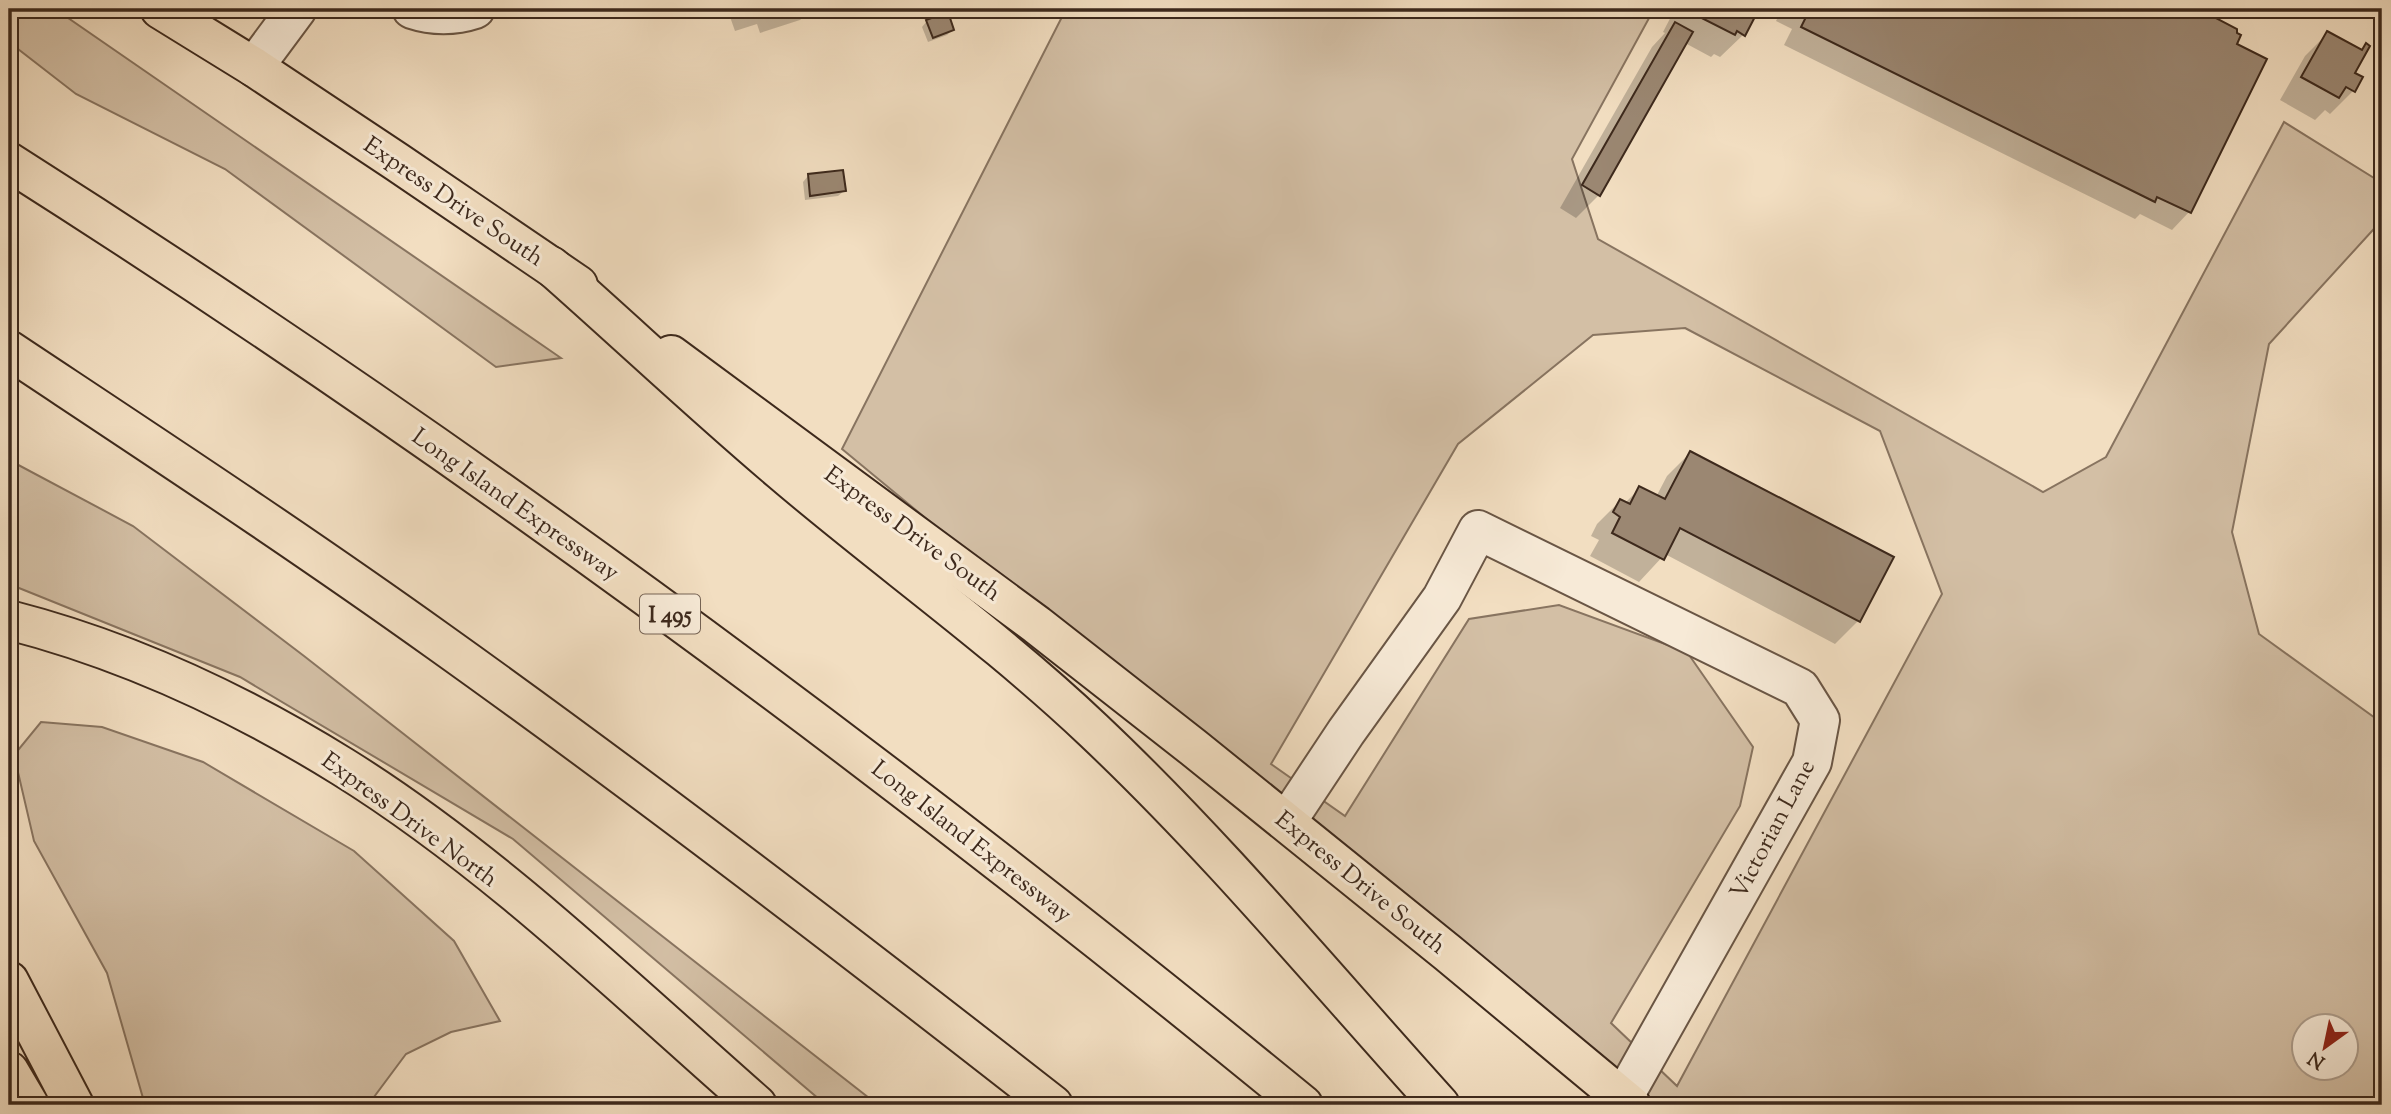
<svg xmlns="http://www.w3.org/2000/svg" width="2391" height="1114" font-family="'Sorts Mill Goudy',serif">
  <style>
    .green { fill: #d3bfa5; stroke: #887460; stroke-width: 2; fill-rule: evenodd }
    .shadow { fill: #0003 }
    .building { fill: #9b8772; stroke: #3d291c; stroke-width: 2 }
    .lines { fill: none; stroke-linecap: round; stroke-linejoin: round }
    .minor-casing { stroke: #6a5645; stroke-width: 42 }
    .major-casing { stroke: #3d291c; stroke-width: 42 }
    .highway-casing { stroke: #3d291c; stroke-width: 42 }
    .minor { stroke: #f7ead7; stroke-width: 38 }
    .major { stroke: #f2dec1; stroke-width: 38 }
    .highway { stroke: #f2dec1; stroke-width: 38 }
    .labels { text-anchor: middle; stroke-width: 6; stroke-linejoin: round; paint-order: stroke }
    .shield { fill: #f7ead7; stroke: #756354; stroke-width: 2 }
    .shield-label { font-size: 23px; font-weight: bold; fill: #3d291c }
    .street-label { font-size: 24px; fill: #3d291c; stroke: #f7ead7 }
  </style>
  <rect width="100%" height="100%" fill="#f2dec1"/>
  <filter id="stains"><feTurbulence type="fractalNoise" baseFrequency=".00286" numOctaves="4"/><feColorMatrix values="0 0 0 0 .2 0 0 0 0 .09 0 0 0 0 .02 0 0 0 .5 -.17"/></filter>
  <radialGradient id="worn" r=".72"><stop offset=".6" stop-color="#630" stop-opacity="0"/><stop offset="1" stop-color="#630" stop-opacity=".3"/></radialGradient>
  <!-- green -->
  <path class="green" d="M9 9H55L561 358 496 367 225 169 76 94 9 42Z
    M1066 9H1654L1572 159 1598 239 2043 492 2106 457 2284 122 2382 183V220L2269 344 2232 532 2259 634 2382 723V1105H1635L842 449ZM1685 328 1880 431 1942 594 1677 1086 1611 1023 1740 806 1753 747 1687 652 1559 605 1469 619 1345 816 1271 764 1458 444 1593 335ZM2304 1026H2346V1068H2304Z
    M9 460 133 526 304 656 878 1105H826L513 839 240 677 9 584Z
    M41 722 102 727 203 762 354 851 454 941 500 1021 451 1032 406 1054 368 1105H145L107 973 34 841 14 755Z"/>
  <!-- shadow -->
  <path class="shadow" d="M735 9H812L800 20 760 33 757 24 735 31 729 14Z
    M1675 9H1757L1743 35 1720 57 1714 54 1711 57 1685 43 1599 195 1576 218 1560 208 1652 47 1665 33 1663 32Z
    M1782 9H2206L2189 212 2172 230 2140 214 2135 219 1784 45 1792 29 1776 21Z
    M927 21 952 30 947 35 928 42 922 27Z
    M2328 33 2360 51 2366 45 2353 74V91L2330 114 2325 110 2315 120 2280 100 2305 56Z
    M808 176 844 191 838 196 805 200 803 182Z
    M1690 453 1891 558 1858 621 1835 644 1665 554 1639 582 1590 556 1599 540 1591 536 1597 524 1620 501 1625 503 1640 488 1656 497 1667 476Z"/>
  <!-- building -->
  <path class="building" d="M1684 9H1759L1745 36 1737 31 1735 35Z
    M1804 9H2208V14L2237 29V33L2241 35 2237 44 2267 59 2191 213 2157 197 2155 202 1801 27 1809 11Z
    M948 12 954 30 933 38 926 20Z
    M1675 22 1693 32 1600 196 1582 185Z
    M2327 31 2362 50 2366 43 2370 46 2355 73 2363 77 2355 92 2346 87 2339 98 2301 77Z
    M843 170 846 191 810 196 808 174Z
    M1690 451 1894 557 1860 622 1680 528 1664 560 1612 533 1620 517 1613 512 1620 499 1630 504 1639 486 1665 499Z"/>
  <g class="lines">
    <!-- minor casing -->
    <g class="minor-casing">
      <path id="minor" d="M412 9C433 16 454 16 475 9
        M254 67 297 9
        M1287 821 1346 732 1442 598 1478 530 1800 688 1820 720 1812 762 1623 1098"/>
    </g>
    <!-- major casing -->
    <g class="major-casing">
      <path id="major" d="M160 9 254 67 397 162 578 285
        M671 355 1037 625 1194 748 1448 953 1631 1105
        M9 620C126 650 240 703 343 767 491 859 626 990 757 1105
        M9 981 74 1105
        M9 1071 29 1105"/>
    </g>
    <!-- highway casing -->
    <g class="highway-casing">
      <path id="highway" d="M9 162C460 448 890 767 1303 1105
        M551 266C628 334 703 405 781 471 884 559 995 637 1093 730 1217 847 1326 979 1440 1105
        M9 350C152 445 297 540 438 641 647 790 850 946 1053 1105"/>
    </g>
    <!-- minor -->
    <use href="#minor" class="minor"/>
    <!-- major -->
    <use href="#major" class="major"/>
    <!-- highway -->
    <use href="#highway" class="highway"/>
  </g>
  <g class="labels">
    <!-- shield labels -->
    <rect class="shield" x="640" y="594.5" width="60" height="39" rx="5"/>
    <g class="shield-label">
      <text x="670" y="622">I 495</text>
    </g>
    <!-- street labels -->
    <g class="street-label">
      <text transform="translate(454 201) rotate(34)" y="8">Express Drive South</text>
      <text transform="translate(516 504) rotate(35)" y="8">Long Island Expressway</text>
      <text transform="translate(913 533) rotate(36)" y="8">Express Drive South</text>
      <text transform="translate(410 819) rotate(36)" y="8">Express Drive North</text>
      <text transform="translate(1772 829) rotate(-62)" y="8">Victorian Lane</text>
      <text transform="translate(972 841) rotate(38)" y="8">Long Island Expressway</text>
      <text transform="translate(1361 882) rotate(39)" y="8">Express Drive South</text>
    </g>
  </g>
  <!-- margin -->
  <rect width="2391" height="1114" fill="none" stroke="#f2dec1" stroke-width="35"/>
  <rect x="10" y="10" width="2370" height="1093" fill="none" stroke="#3d291c" stroke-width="3.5"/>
  <rect x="18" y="18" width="2356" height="1079" fill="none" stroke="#3d291c" stroke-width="2"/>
  <!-- north arrow -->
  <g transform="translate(2325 1047) rotate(213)"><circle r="33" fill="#f7ead7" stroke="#ad9d8c" stroke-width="2"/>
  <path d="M0-5L12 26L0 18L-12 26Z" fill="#8f2418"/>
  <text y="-10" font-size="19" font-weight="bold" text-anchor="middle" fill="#3d291c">N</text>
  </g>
  <rect width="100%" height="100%" filter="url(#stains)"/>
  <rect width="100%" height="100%" fill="url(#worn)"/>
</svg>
